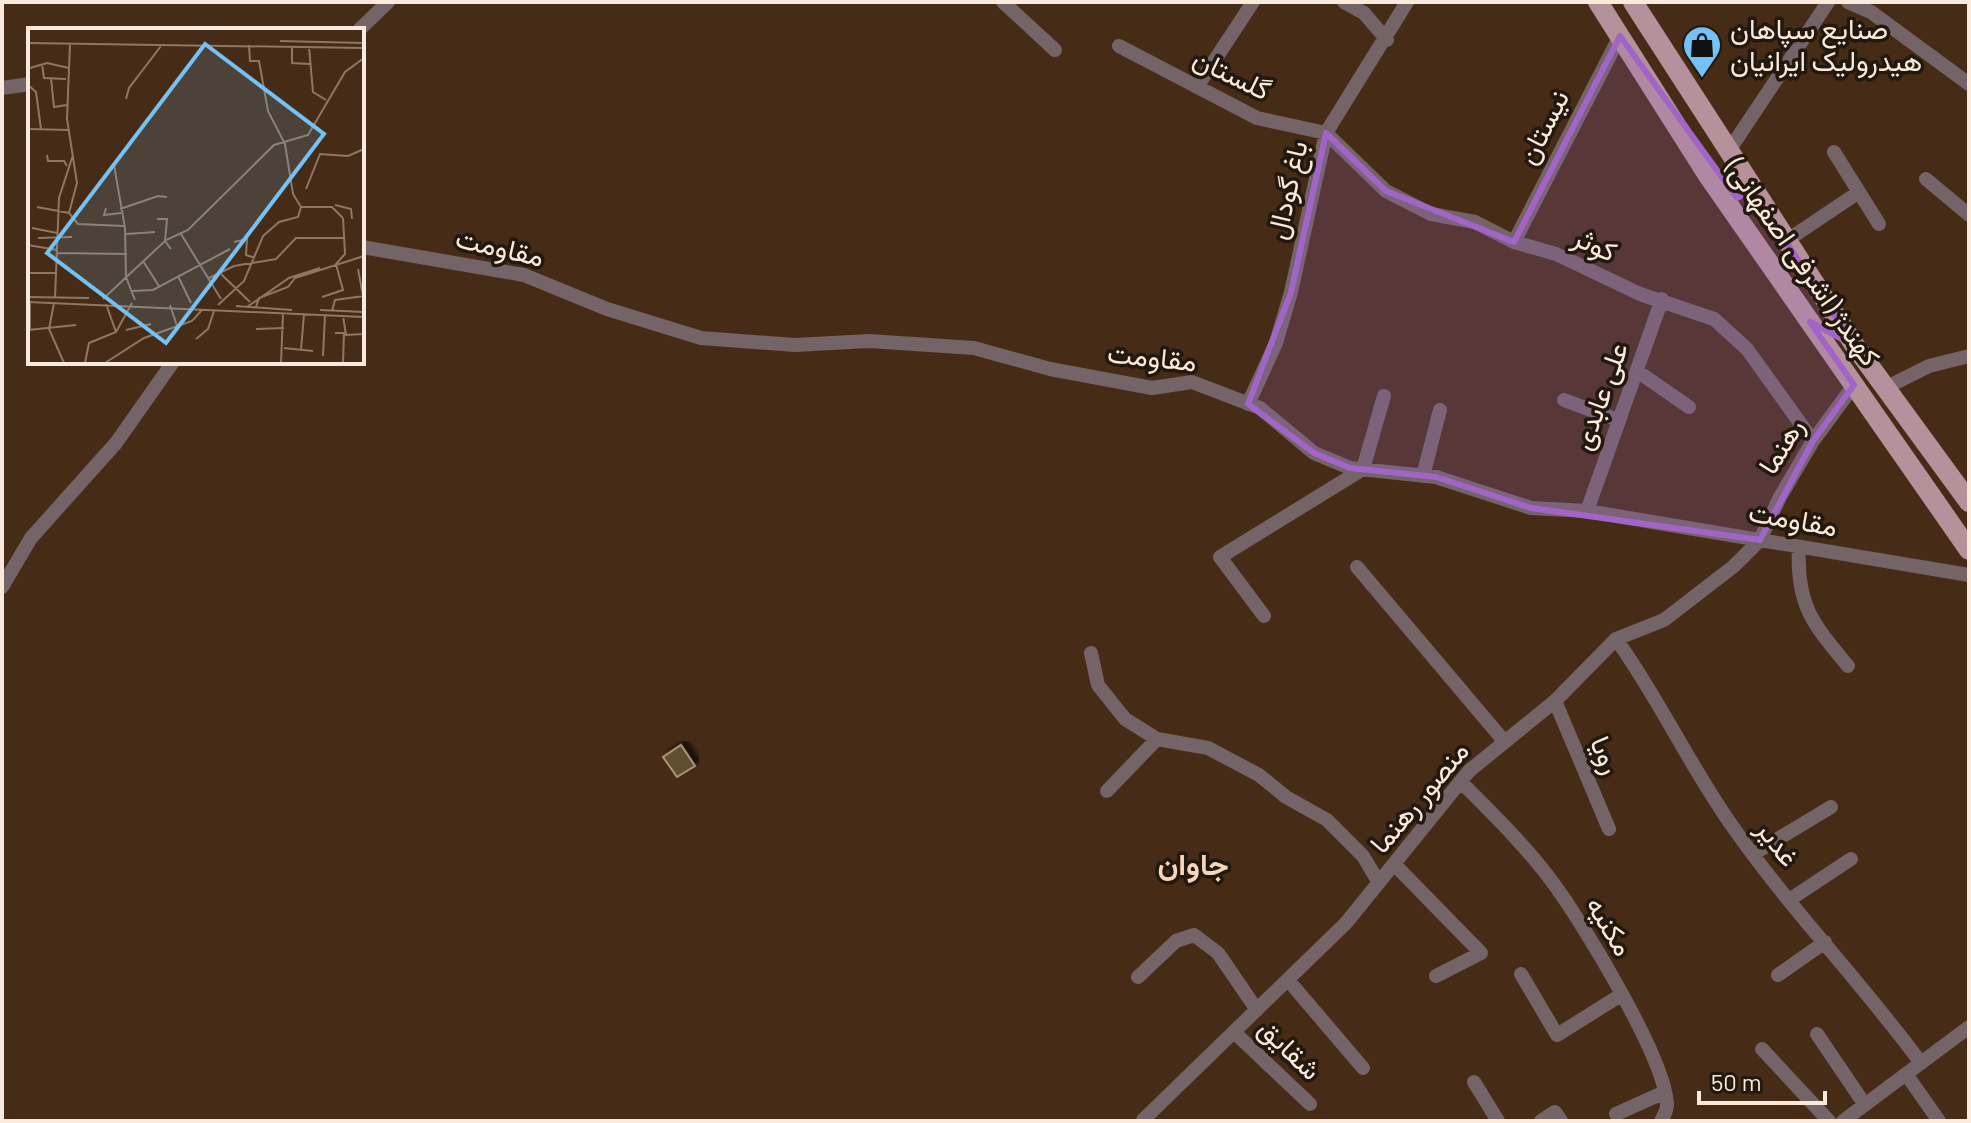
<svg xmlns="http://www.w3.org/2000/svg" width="1971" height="1123" font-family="Barlow,Vazirmatn,sans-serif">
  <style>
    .building { fill: #604e30; stroke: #aa9675; stroke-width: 2; filter: url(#shadow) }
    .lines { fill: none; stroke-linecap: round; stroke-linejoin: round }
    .minor { stroke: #746367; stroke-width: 14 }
    .primary { stroke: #b4919b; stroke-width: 20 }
    .marked { fill: #a165c8; fill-opacity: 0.2; stroke: #a165c8; stroke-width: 6; stroke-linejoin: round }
    .labels { text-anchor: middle; stroke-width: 7; stroke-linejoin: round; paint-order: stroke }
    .poi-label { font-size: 28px; fill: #fbe9dc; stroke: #23180e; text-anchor: start }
    .street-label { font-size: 28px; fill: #fbe9dc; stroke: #23180e }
    .neighbourhood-label { font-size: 30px; font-weight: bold; fill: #f7d5bb; stroke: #23180e }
    .inset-road { fill: none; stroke: #8e7865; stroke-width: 2 }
    .view { fill: #73c1f5; fill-opacity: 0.15; stroke: #73c1f5; stroke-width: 4 }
    .inset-edge { fill: none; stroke: #fbe9dc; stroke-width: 4 }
  </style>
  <defs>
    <filter id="shadow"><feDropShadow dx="5.5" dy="-5.5" stdDeviation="2" flood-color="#0009"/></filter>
  </defs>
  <rect width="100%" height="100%" fill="#462c16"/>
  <!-- building -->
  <path class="building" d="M681 745 695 766 677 777 663 757Z"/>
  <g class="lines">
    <!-- minor -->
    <path class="minor" d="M1003 2 1055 50
      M1344 2 1364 13 1387 40
      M1848 2 1871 12 1969 84
      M359 30 388 2
      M1119 46 1257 118 1326 133 1386 191 1431 214 1475 222 1514 242 1556 254 1640 294 1714 319 1747 349 1813 441
      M1197 87 1253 2
      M2 88 30 84
      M1728 152 1828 2
      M1834 152 1879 224
      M1926 179 1969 215
      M1786 241 1859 192
      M1514 242 1620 36
      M362 247 524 275 607 309 701 338 795 345 869 341 974 348 1050 369 1152 388 1192 382 1260 408 1314 453 1350 468 1436 477 1531 508 1587 511 1969 575
      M1637 371 1689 407
      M1885 388 1929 366 1969 356
      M1564 400 1618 420
      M1248 404 1276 343 1291 292 1326 133 1407 2
      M1423 476 1440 410
      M1587 511 1662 299
      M1799 547C1796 604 1812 623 1848 666
      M1357 567 1504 741
      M2 587 31 538 116 443 173 362
      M1264 616 1220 557 1363 469 1384 396
      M1616 639C1660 700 1691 769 1735 830 1792 911 1862 983 1921 1063
      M1091 653 1098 685 1125 719 1157 739 1208 748 1259 775 1286 797 1327 820 1363 856 1379 883
      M1555 701 1609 829
      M1461 782C1494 815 1529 849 1556 887 1585 927 1665 1058 1667 1104 1667 1110 1664 1116 1661 1121
      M1107 791 1157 739
      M1753 854 1831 807
      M1395 865 1481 953 1436 976
      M1789 900 1851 859
      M1521 974 1557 1035 1621 995
      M1778 975 1825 942
      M1138 977 1176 941 1194 935 1218 953 1257 1010
      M1288 980 1363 1068
      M1234 1032 1310 1104
      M1817 1034 1865 1105
      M1762 1049 1829 1121
      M1906 1074 1939 1121
      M1474 1082 1498 1121
      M1616 1114 1665 1092
      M1143 1120 1346 923 1469 771 1555 701 1616 639 1664 620 1734 566 1760 540 1780 497 1813 441 1854 385
      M1541 1121 1555 1112 1561 1121
      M1843 1121 1969 1027"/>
    <!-- primary -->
    <path class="primary" d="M1598 2 1707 174 1969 550
      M1633 2 1855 346 1969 502"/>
  </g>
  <!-- marked area -->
  <path class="marked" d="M1620 36 1737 198 1752 190 1855 346 1810 322 1854 385 1813 441 1760 540 1531 508 1436 477 1350 468 1314 453 1248 404 1291 292 1326 133 1386 191 1514 242Z"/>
  <!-- icons -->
  <defs>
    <g id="shop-pin" transform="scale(2)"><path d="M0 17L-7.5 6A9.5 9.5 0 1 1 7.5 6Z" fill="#73c1f5" stroke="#23180e"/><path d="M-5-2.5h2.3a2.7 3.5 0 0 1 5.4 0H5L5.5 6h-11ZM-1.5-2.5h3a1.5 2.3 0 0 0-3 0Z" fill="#111"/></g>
  </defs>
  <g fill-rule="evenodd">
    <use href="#shop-pin" x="1702" y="45"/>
  </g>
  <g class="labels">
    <!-- poi labels -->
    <g class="poi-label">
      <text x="1730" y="39">صنایع سپاهان<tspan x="1730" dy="32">هیدرولیک ایرانیان</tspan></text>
    </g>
    <!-- street labels -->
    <g class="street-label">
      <text transform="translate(1232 74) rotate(26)" y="10">گلستان</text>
      <text transform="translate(1543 127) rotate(-63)" y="10">نیستان</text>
      <text transform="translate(1287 190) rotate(-77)" y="10">باغ گودال</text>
      <text transform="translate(1595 244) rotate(25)" y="10">کوثر</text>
      <text transform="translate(500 247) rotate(13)" y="10">مقاومت</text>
      <text transform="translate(1803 262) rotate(55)" y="10">کهندژ (اشرفی اصفهانی)</text>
      <text transform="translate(1152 357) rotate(6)" y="10">مقاومت</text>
      <text transform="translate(1600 396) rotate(-70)" y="10">علی عابدی</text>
      <text transform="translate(1781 446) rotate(-58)" y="10">رهنما</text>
      <text transform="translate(1793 519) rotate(10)" y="10">مقاومت</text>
      <text transform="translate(1606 755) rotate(67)" y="10">رویا</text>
      <text transform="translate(1419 797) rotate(-50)" y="10">منصور رهنما</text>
      <text transform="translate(1778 843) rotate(53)" y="10">غدیر</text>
      <text transform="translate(1610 926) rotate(59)" y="10">مکنیه</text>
      <text transform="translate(1290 1049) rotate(44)" y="10">شقایق</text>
    </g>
    <!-- neighbourhood labels -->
    <g class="neighbourhood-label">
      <text x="1193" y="875">جاوان</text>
    </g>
  </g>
  <!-- overview -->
  <g transform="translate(28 28)">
    <rect width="336" height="336" fill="#462c16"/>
    <path class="inset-road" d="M252 13 336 15M0 15 336 20M221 17 222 33H231L240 83 257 116 265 166 273 179M264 18V35L282 36M281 19 285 64 298 72M14 36 16 50 38 51M2 40 19 35 41 40M23 50 26 79 39 77M0 57 8 64 13 101M98 71 101 60 133 18M0 101 41 102M19 127 20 133H36L39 138M86 137 97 200 98 249 107 272M278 161 292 126 320 128 336 121M307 177 323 181 324 191M9 179 41 185 50 196 96 198M78 180 76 187 93 185M92 181 130 168 139 169M41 185 49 155 39 91 42 16M129 191H139L137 213 143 221M4 200 29 205M98 206 127 204M153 206 193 271M10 210 44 209M206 214 219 211 218 227 227 230M0 217 29 222M29 225 99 226M115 233 131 258M330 241 335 268M0 245H29M193 246 222 274M150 248 163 275M181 250 206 238 248 231 268 210H316M104 263 125 262 202 221M0 269 61 270M294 269 315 262 308 236 317 226 315 190M27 270 31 170 45 127M75 271 138 212 160 202 246 117 280 107 317 44 336 30M0 274 336 289M2 274V301M26 275 21 301 36 335M78 276 88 304M142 277 150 301M190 277 216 253 235 208 251 194 270 189 273 179H304L315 190M208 278 264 282M219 279 261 250 292 240M228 279 231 270 260 259 267 250 336 228M292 282 336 284M304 283 307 272 336 268M315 288 318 307 336 306M228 301 256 300M0 302 48 297M98 302 123 296M307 305H316L315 335M168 311 180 301 186 283M256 320 285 323M273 322 276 286M295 328 297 287M57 335 61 315 88 304 104 275M77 335 116 310 164 293 174 282M253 335 255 286"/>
    <path class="view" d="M177 16 296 106 138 315 19 225Z"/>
    <rect width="336" height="336" class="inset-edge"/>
  </g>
  <!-- border -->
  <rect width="1971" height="1123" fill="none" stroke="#fbe9dc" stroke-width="8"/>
  <!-- scale -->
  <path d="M1699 1091v12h126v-12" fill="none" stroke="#fbe9dc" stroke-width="4"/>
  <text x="1711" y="1091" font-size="24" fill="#fbe9dc" stroke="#23180e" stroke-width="6" paint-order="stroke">50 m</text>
</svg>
